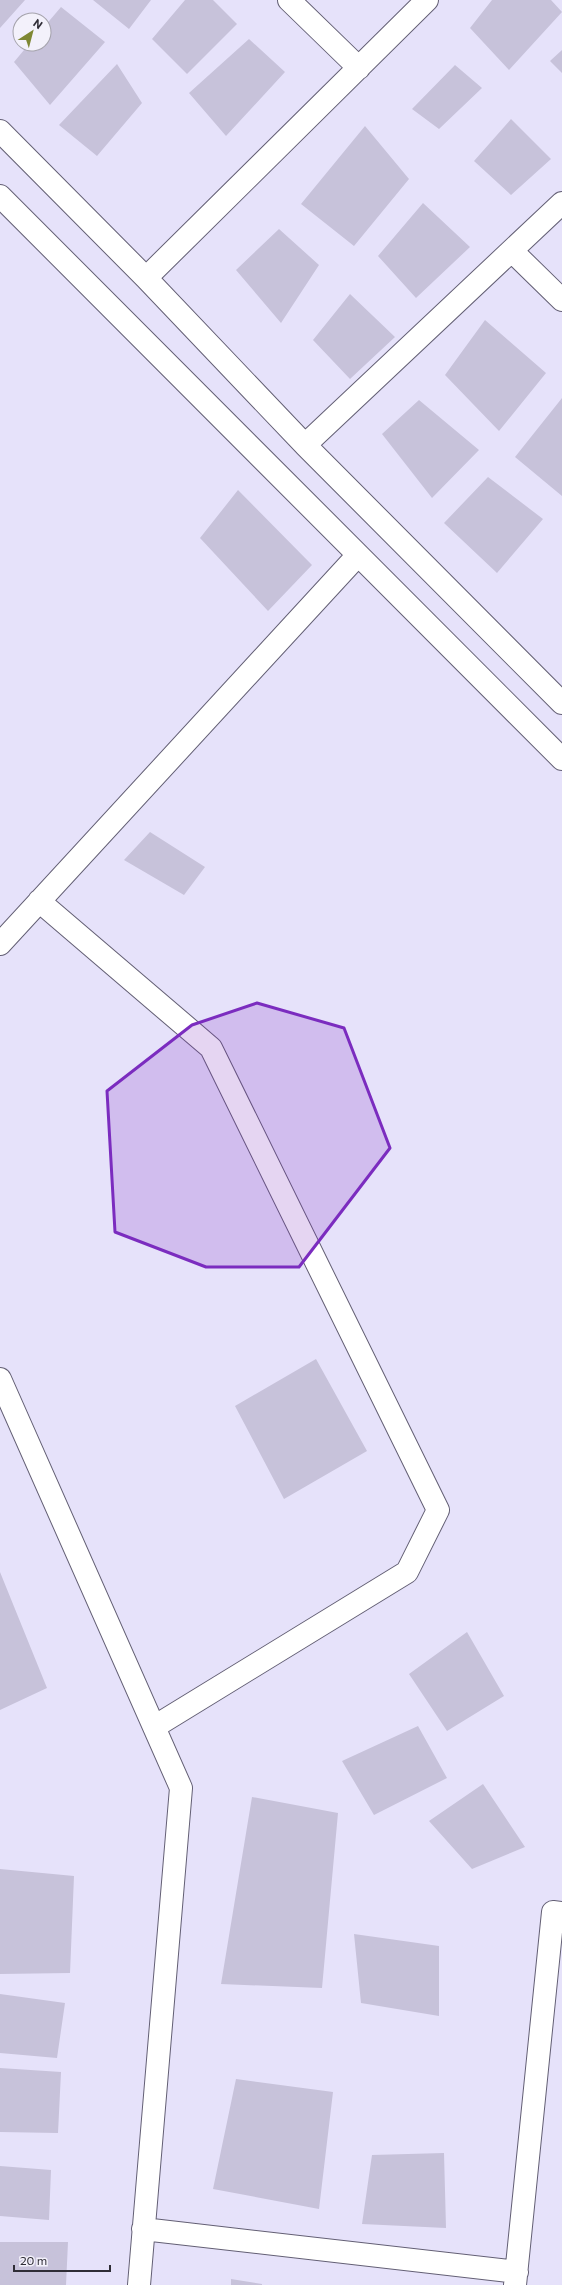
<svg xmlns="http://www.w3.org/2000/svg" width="562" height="2285" font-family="Commissioner,sans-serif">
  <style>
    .building { fill: #c7c2da }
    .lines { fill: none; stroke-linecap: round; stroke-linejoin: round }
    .minor-casing { stroke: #635f74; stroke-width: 24 }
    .minor { stroke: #fff; stroke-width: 22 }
    .marked { fill: #7b2cbf; fill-opacity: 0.2; stroke: #7b2cbf; stroke-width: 3; stroke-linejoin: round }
  </style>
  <rect width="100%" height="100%" fill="#e6e2fa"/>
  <!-- building -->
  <path class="building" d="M0 0H25L0 28Z
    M93 0H151L129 29Z
    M185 0H213L237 24 187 74 152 39Z
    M492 0H551L562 12 509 70 470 28Z
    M61 7 105 42 50 105 14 62 29 44H44V27Z
    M249 39 285 72 226 136 189 93Z
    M562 50V73L550 61Z
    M117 64 142 103 97 156 59 125Z
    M455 65 482 88 439 129 412 109Z
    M511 119 551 159 511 195 474 161Z
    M365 126 409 179 354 246 301 204Z
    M423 203 470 247 416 298 378 256Z
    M279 229 319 265 281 323 236 270Z
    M350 294 395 337 350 379 313 340Z
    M485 320 546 373 499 431 445 375Z
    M562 398V496L515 457Z
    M419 400 479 450 432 498 382 434Z
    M488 477 543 519 497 573 444 523Z
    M238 490 312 565 268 611 200 538Z
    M150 832 205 867 184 895 124 860Z
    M316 1359 367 1451 284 1499 235 1406Z
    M0 1572 47 1688 0 1710Z
    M467 1632 504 1696 447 1731 409 1674Z
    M418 1726 447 1778 374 1815 342 1761Z
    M483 1784 525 1847 472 1869 429 1821Z
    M252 1797 338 1813 322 1988 221 1984Z
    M0 1869 74 1876 70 1973 0 1974Z
    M354 1934 439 1946V2016L361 2003Z
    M0 1994 65 2003 57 2058 0 2053Z
    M0 2068 61 2072 58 2133 0 2132Z
    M236 2079 333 2092 319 2209 213 2189Z
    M444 2153 446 2228 362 2224 372 2155Z
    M0 2166 51 2170 49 2220 0 2216Z
    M0 2242H68L66 2285H0Z
    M231 2279 262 2284V2285H231Z"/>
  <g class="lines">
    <!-- minor casing -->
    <g class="minor-casing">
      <path id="minor" d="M289 0 359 68
        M0 131 146 278 305 445 562 703
        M0 196 562 759
        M512 251 562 300
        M146 278 427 0
        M305 445 562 203
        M39 901 211 1048 438 1510 407 1572 154 1727
        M0 944 358 555
        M0 1379 181 1788 139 2285
        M143 2229 517 2272
        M515 2285 553 1912 562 1913"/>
    </g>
    <!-- minor -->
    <use href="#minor" class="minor"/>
  </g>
  <!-- marked area -->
  <path class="marked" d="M257 1003 344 1028 390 1148 299 1267H206L115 1232 107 1091 192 1025Z"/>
  <!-- north arrow -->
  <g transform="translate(32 32) rotate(36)"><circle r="19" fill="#f3f1fb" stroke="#a5a3ac"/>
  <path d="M0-3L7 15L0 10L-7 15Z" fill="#7e8733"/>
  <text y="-6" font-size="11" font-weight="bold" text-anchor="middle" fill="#2f2d36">N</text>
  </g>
  <!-- scale -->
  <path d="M14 2265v6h96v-6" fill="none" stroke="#2f2d36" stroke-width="2"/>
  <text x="20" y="2265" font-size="12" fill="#2f2d36" stroke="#f3f1fb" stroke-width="3" paint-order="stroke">20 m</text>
</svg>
